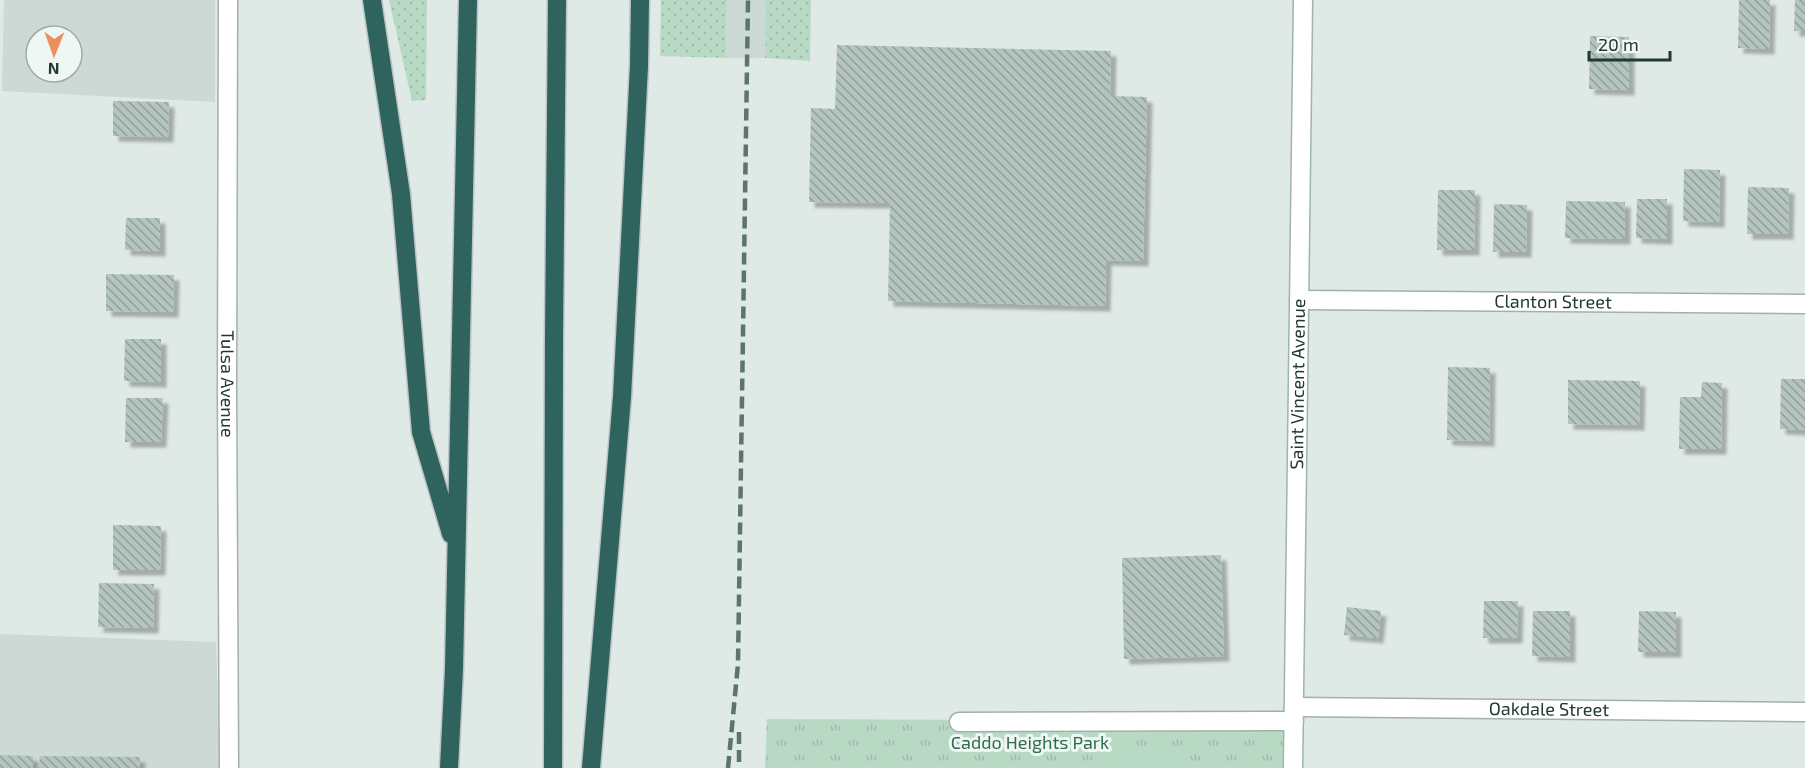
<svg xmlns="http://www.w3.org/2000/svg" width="1805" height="768" font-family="'Exo 2',sans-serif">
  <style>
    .built { fill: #cdd9d5; fill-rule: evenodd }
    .grass { fill: url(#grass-dots) }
    .park { fill: url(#park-tufts) }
    .pitch { fill: #b8dac5 }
    .building { fill: url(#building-back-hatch); filter: url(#shadow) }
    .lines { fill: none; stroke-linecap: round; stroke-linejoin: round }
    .street-casing { stroke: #a2b0ad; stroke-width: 21 }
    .secondary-casing { stroke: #9fb4af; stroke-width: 21 }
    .highway-casing { stroke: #bcc3c2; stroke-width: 21 }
    .street { stroke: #fff; stroke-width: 18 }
    .secondary { stroke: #fff; stroke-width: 18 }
    .highway { stroke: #2e635e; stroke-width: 18 }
    .rail { stroke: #5b7470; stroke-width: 4.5; stroke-dasharray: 12 6; stroke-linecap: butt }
    .labels { text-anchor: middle; stroke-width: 6; stroke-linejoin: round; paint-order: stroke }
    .street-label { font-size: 18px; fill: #213835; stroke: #eff6f3 }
    .park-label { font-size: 18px; fill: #2d6d4d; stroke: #eff6f3 }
  </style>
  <defs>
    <pattern id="grass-dots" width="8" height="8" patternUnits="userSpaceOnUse" patternTransform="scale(1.5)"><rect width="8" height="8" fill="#b8dac5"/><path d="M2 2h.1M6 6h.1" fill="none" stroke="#9ebcaa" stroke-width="1.8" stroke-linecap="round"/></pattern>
    <pattern id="park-tufts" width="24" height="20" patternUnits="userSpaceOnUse" patternTransform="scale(1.5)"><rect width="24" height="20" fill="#b8dac5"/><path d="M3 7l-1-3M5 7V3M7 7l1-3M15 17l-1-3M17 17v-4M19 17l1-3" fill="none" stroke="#9ebcaa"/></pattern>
    <pattern id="building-back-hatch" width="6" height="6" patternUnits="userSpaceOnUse" patternTransform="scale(1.5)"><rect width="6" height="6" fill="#b4c4bf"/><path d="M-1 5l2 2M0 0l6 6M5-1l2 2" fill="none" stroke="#92a09c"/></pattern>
    <filter id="shadow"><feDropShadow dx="5.5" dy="5.5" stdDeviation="1.5" flood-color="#0004"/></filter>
  </defs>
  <rect width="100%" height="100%" fill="#dfe9e6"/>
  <!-- built -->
  <path class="built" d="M4 0H215V102L2 91ZM36 36H72V72H36Z
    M727 0H766L765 58H726Z
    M0 634 216 642 220 768H0Z"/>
  <!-- grass -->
  <path class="grass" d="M389 0H427L426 100 412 101Z
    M661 0H727L726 58 660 56Z
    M766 0H811L810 61 765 58Z"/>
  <!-- park -->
  <path class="park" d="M767 719 1294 721 1293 768H765Z"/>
  <!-- pitch -->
  <path class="pitch" d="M1113 754 1179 755V768H1113Z"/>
  <!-- building -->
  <path class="building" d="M1739 0H1770L1769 49 1738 48Z
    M1795 0H1805V31H1794Z
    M1590 36 1629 37V90L1589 89Z
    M837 45 1111 51 1110 96 1147 97 1143 261 1106 260 1105 306 888 301 890 203 809 202 811 108 835 109Z
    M113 101 169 102 168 137 113 136Z
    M1684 169 1720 170 1719 222 1683 221Z
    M1748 187 1789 188 1788 234H1747Z
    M1438 190H1475L1474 250H1437Z
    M1637 199H1667V239L1636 238Z
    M1566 201 1625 202V239L1565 238Z
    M1494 204 1527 205 1526 252H1493Z
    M126 218H160V251L125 250Z
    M106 274 174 275 173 312 106 311Z
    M125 339H161V382L124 381Z
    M1448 367 1490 368 1489 441 1447 440Z
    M1781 379H1805V430L1780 429Z
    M1568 380 1640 381 1639 425 1568 424Z
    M1702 382 1722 383 1721 449H1679L1680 397H1701Z
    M126 398H163L161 442H125Z
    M113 525 161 526 160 570H113Z
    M1221 555 1224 656 1124 659 1122 558Z
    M99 583 154 584 153 628 98 627Z
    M1484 601H1518L1517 638H1483Z
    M1347 607 1381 611 1378 638 1344 635Z
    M1533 611H1570V657L1532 656Z
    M1639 611 1676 612V652H1638Z
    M0 755 33 756V768H0Z
    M40 756 140 757 139 768H39Z"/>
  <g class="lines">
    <!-- street casing -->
    <g class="street-casing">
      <g id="street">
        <path id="s1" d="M228 0 227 389 229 768"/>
        <path id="s2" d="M1299 300 1805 304"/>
        <path id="s3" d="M1294 707 1805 712"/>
        <path d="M959 722 1294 721"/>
      </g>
    </g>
    <!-- secondary casing -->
    <g class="secondary-casing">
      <g id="secondary">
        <path id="s4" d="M1293 768 1303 0"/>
      </g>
    </g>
    <!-- highway casing -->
    <g class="highway-casing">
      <path id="highway" d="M372 0 401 194 421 432 451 534
        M449 768 454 669 468 0
        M553 768 554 339 557 0
        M591 768 622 397 639 66 640 0"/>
    </g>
    <!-- street -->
    <use href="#street" class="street"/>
    <!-- secondary -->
    <use href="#secondary" class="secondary"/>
    <!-- highway -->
    <use href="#highway" class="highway"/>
    <!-- rail -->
    <path class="rail" d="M739 732V768
      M728 768 738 664 748 0"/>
  </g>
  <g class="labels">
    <!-- street labels -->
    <g class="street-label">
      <text dy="6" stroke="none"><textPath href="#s2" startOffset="254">Clanton Street</textPath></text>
      <text dy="6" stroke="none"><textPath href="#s1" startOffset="384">Tulsa Avenue</textPath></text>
      <text dy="6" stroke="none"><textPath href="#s4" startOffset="384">Saint Vincent Avenue</textPath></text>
      <text dy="6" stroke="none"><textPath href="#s3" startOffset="255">Oakdale Street</textPath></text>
    </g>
    <!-- park labels -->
    <g class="park-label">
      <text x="1030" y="749">Caddo Heights Park</text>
    </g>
  </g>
  <!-- north arrow -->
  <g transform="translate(54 54) rotate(181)"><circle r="28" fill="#eff6f3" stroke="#9daaa7" stroke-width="1.5"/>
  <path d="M0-4.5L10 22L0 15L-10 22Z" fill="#eb8f5c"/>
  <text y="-9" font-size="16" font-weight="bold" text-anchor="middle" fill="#213835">N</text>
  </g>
  <!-- scale -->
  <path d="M1589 51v9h81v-9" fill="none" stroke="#213835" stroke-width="3"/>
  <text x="1598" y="51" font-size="18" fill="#213835" stroke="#eff6f3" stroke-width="4.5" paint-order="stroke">20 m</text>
</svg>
